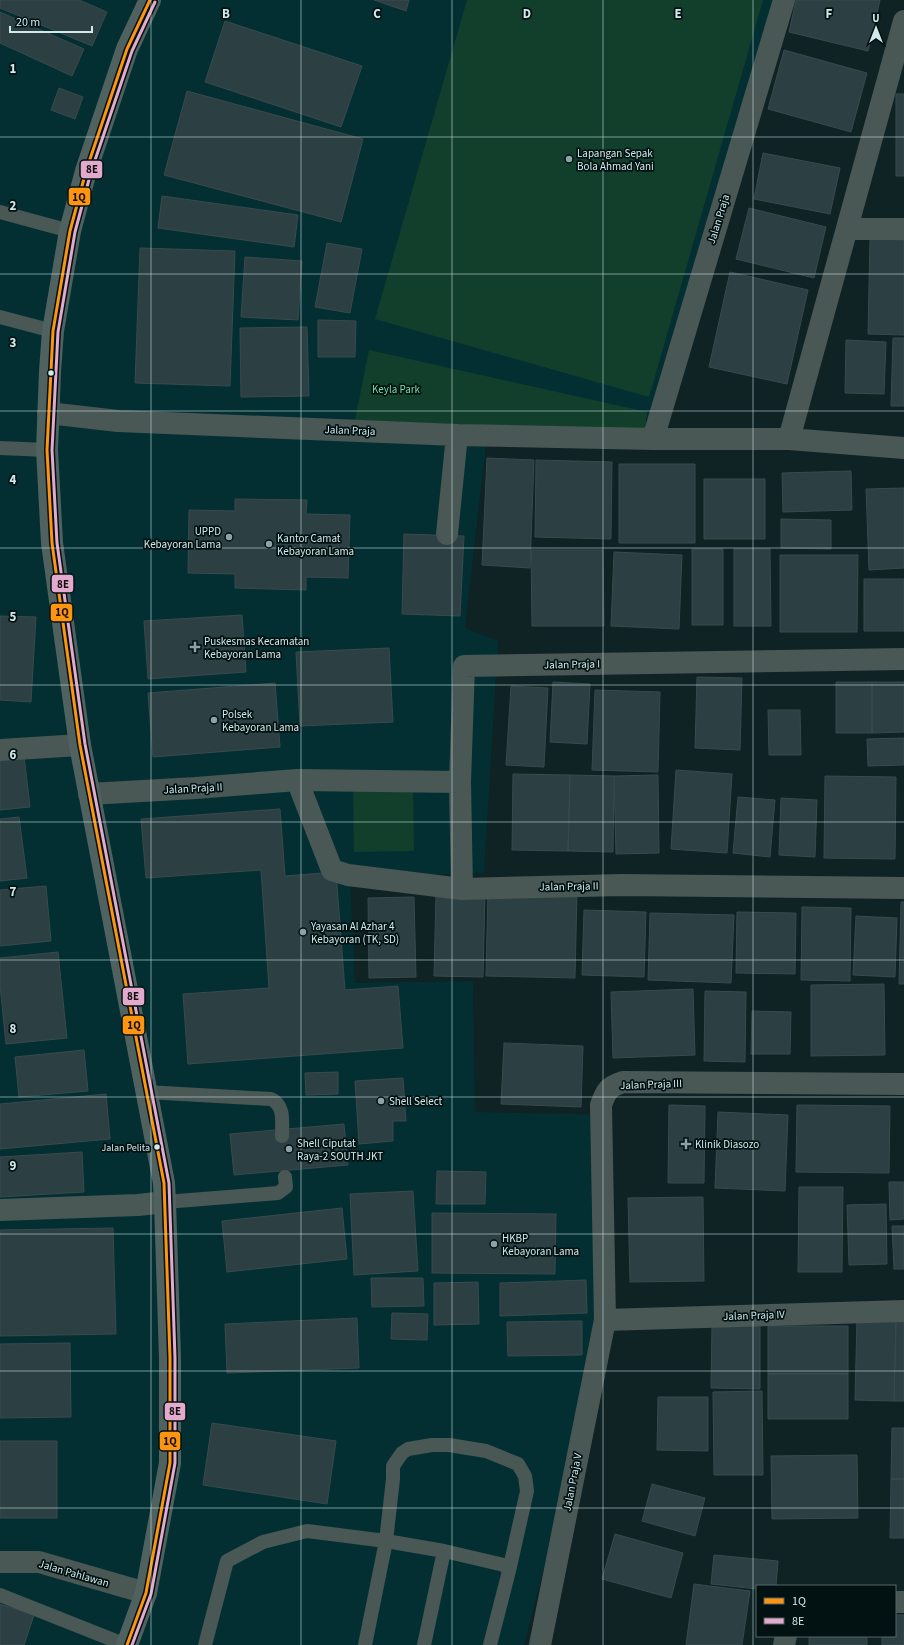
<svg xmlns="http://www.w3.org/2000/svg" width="904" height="1645" font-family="'Source Sans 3',sans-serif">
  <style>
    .built { fill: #042f32 }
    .green { fill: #123f2c }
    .building { fill: #2c3f43; stroke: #394a4d }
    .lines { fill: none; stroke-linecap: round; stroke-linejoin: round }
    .service { stroke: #495755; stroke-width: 14 }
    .minor { stroke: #495755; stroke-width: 22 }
    .secondary { stroke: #506260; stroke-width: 22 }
    .bus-1-casing { stroke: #021112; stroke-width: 6 }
    .bus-2-casing { stroke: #021112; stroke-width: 6 }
    .bus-1 { stroke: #ff9410; stroke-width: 3 }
    .bus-2 { stroke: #e3aacd; stroke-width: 3 }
    .grid { fill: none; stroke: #d2e9ea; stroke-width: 1; stroke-opacity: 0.55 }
    .poi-dot { fill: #8ea3a5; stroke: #021112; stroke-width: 1.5 }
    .bus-dot { fill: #d2e9ea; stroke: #021112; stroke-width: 1.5 }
    .labels { text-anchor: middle; stroke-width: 3.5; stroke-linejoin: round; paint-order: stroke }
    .bus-label { font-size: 10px; fill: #d2e9ea; stroke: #021112; text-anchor: end }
    .poi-label { font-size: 11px; fill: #d2e9ea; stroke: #021112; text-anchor: start }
    .street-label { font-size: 11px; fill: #d2e9ea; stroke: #021112 }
    .park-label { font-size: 11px; fill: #72dea6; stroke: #021112 }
    .grid-label { font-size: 13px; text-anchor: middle; font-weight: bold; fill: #d2e9ea; stroke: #021112; stroke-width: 3.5; stroke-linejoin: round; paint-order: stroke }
    .line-badge { stroke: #021112; stroke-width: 1.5 }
    .pale-badge-label { font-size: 11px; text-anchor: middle; font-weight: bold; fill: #111 }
  </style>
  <rect width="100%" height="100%" fill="#0f2224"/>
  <!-- built -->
  <path class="built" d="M0 0H788L669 417 488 427 465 628 498 641 484 873 350 877 355 983 473 981 475 1112 612 1115 609 1281 579 1431 524 1645H0Z"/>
  <!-- green -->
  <path class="green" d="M467 0H763L649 397 375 319Z
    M369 350 647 412 645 432 355 420Z
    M413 784 414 851 354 852 353 785Z"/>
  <!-- building -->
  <path class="building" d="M0 0H79L107 12 92 46 0 8Z
    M374 0H409L406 11Z
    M796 0H880L868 51 789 32Z
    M0 12 84 49 72 76 0 43Z
    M225 21 362 66 341 127 205 82Z
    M784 50 867 73 851 132 768 109Z
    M59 88 83 97 75 119 51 110Z
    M187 91 363 139 341 222 164 175Z
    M896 94H904V176H896Z
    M763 153 840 168 830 214 754 199Z
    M162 196 298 215 294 247 158 228Z
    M749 208 826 227 814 278 736 259Z
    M870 239 904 240V335L868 334Z
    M327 243 362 249 350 313 315 307Z
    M140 248 235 251 230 386 135 383Z
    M245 257 302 261 298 320 241 317Z
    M730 272 808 290 787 384 709 367Z
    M318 320 356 321 355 357H318Z
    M307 327 309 396 241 397 240 328Z
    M893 338H904V406H891Z
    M846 340 886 342 884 394 845 393Z
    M487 458 534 460 530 568 482 565Z
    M536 460 612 462 611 539 535 537Z
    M619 464H695V543H619Z
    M851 471 852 510 783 512 782 473Z
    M704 479H765V539H704Z
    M904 488V568L869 570 866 489Z
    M235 499 307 500 306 514 350 515 348 578 306 577V590L235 588V574L188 573 189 510 235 511Z
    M781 519 831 520V549L781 548Z
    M404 534 464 536 460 616 402 614Z
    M692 549H723V625H692Z
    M734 549H770L771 626H734Z
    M531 550H603L604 626H532Z
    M614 552 682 555 679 629 611 626Z
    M780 555H858L857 632H780Z
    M864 579H904V631H864Z
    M242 615 246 672 148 679 144 621Z
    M0 616 36 617 31 702 0 700Z
    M389 648 393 722 300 726 296 652Z
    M697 677 742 678 740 750 695 748Z
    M553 682 590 684 587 744 550 742Z
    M836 682H872V733H836Z
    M872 682H904V732L872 733Z
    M275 683 280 747 153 757 148 693Z
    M511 686 548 688 544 767 506 765Z
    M595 690 660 692 658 772 592 770Z
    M768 710H800L801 755H769Z
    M904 738V765L868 766 867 739Z
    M24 756 30 807 0 810V758Z
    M676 770 732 774 727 853 671 849Z
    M513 774 570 775 568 851 512 850Z
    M570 775 614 776 613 852 568 851Z
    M658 775 659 853 616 854 614 776Z
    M825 776 896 777 895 859 824 858Z
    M738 797 775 800 770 857 733 853Z
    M781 798 817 800 815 857 779 855Z
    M280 809 285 876 336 872 345 990 398 986 403 1048 188 1064 183 994 269 988 261 870 146 878 141 819Z
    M19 817 27 878 0 881V819Z
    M46 886 51 941 0 946V890Z
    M488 891 577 893 575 978 486 976Z
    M485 892 483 977 434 976 436 894Z
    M414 897 416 977 369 978 368 898Z
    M901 902H904V984H899Z
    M802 907 851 908 850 981 801 980Z
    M584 910 646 912 644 977 582 975Z
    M737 912 796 913 795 974 736 973Z
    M650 913 734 915 731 983 648 980Z
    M856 916 897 918 895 977 853 975Z
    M58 952 67 1038 6 1044 0 985V958Z
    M884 984 885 1055 811 1056V985Z
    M693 989 695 1055 613 1058 611 992Z
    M705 991 746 992 745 1062 704 1061Z
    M752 1011 791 1012 790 1054H751Z
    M504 1043 583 1046 581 1107 501 1104Z
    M84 1050 88 1091 19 1097 15 1057Z
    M338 1072V1094L306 1095 305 1073Z
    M403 1078 406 1121H393V1141L359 1144 355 1081Z
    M106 1094 110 1139 0 1149V1104Z
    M669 1105 705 1106 704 1183H668Z
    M797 1105 890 1106 889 1173 796 1172Z
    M718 1112 788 1115 785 1191 715 1188Z
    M344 1124 348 1165 234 1175 230 1134Z
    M82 1152 84 1192 0 1197V1157Z
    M437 1171 486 1172 485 1204H436Z
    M889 1182H904V1219L890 1220Z
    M799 1187H843L842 1272H798Z
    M413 1191 418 1271 354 1275 350 1194Z
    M703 1197 704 1281 630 1282 628 1198Z
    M886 1204 887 1264 849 1265 847 1205Z
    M342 1208 347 1259 227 1272 222 1221Z
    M432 1213 556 1214 555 1274 432 1273Z
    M892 1226H904V1269H894Z
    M113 1228 116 1334 0 1336V1230Z
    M371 1278H423L424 1306 372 1307Z
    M586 1280 587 1313 500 1316V1283Z
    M478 1282 479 1324 434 1325V1283Z
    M392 1313 428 1314 427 1340 391 1339Z
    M357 1318 359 1368 227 1373 225 1324Z
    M857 1319 896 1320 894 1401 855 1400Z
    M896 1320H904V1401H894Z
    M582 1321V1355L508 1356 507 1322Z
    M712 1324 760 1325V1389L711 1388Z
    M768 1326H848V1374H768Z
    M70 1343 71 1417 0 1418V1344Z
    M768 1374H848V1419H768Z
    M762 1391 763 1475H714L713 1392Z
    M658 1397H708V1451L657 1450Z
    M212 1423 336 1441 327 1504 203 1485Z
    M892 1428H904V1479H891Z
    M0 1441H57V1518H0Z
    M857 1455 858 1518 772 1519 771 1456Z
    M891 1479H904V1538H890Z
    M652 1484 705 1498 695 1536 642 1521Z
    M615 1534 683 1553 671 1598 602 1579Z
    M714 1555 778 1561 776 1586H757V1589L711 1584Z
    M694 1584 750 1591 742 1645H686Z
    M0 1604 34 1615 24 1645H0Z
    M895 1615H904V1645H882V1636H895Z
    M809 1636H867V1645H809Z"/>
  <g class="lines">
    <!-- service -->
    <path class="service" d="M0 212 70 231
      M0 317 53 331
      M0 448 47 450
      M146 1092 271 1099C285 1105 282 1123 282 1136
      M165 1202 278 1193 286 1187 285 1177
      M0 1595 126 1645
      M205 1645 227 1561 263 1542 307 1531 386 1541 444 1551 504 1565 509 1571 490 1645
      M365 1645 386 1541 393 1479V1466L402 1453 408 1449 432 1445H449L486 1451 518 1464 525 1476 527 1491 509 1571
      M424 1645 444 1551"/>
    <!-- minor -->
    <path class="minor" d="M847 229H904
      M48 413 118 421 457 435 653 439H789L904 448
      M653 439 784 0
      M789 439 904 21
      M447 534 457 435
      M0 750 80 745
      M297 780 332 870 348 875 462 889 622 885 904 888
      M89 794 196 788 297 780 460 782
      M462 889 460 782 464 666 904 659
      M0 1210 138 1205 165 1202
      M605 1320 904 1311
      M0 1562H39L146 1593
      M895 1602H904
      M540 1645 605 1320 601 1105C606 1091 608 1087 623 1082L904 1084
      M784 1645 786 1636"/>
    <!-- secondary -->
    <path class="secondary" d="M127 1645 146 1593 170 1463V1358L165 1202 164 1183 80 745 52 543 47 450 50 371 53 331 70 231 86 171 127 49 150 0"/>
    <!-- bus-1 casing -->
    <g class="bus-1-casing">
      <path id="bus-1" d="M127 1645 146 1593 170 1463V1358L164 1183 80 745 52 543 47 450 53 331 70 231 86 171 127 49 150 0"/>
    </g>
    <!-- bus-2 casing -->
    <g class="bus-2-casing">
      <path id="bus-2" d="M132 1645 151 1594 175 1463V1358L169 1183 85 744 57 543 52 450 58 332 75 232 91 172 132 51 155 2"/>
    </g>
    <!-- bus-1 -->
    <use href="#bus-1" class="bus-1"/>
    <!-- bus-2 -->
    <use href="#bus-2" class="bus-2"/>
  </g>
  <!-- grid -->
  <path class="grid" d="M151 0V1645M301 0V1645M452 0V1645M603 0V1645M753 0V1645M0 137H904M0 274H904M0 411H904M0 548H904M0 685H904M0 822H904M0 960H904M0 1097H904M0 1234H904M0 1371H904M0 1508H904"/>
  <!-- markers -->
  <g class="poi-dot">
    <circle cx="569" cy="159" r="4"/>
    <circle cx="229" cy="537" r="4"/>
    <circle cx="269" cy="544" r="4"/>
    <path d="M193 641h4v4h4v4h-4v4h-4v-4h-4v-4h4z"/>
    <circle cx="214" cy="720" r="4"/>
    <circle cx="303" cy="932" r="4"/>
    <circle cx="381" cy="1101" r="4"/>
    <path d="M684 1138h4v4h4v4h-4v4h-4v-4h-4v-4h4z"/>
    <circle cx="289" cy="1149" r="4"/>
    <circle cx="494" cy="1244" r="4"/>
  </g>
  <g class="bus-dot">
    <circle cx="51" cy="373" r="3.5"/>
    <circle cx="157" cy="1147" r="3.5"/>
  </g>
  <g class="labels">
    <!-- bus labels -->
    <g class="bus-label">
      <text x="150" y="1151">Jalan Pelita</text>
    </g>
    <!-- poi labels -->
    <g class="poi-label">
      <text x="577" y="157">Lapangan Sepak<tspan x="577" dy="13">Bola Ahmad Yani</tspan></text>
      <text x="221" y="535" text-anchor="end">UPPD<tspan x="221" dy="13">Kebayoran Lama</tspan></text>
      <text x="277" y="542">Kantor Camat<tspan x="277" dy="13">Kebayoran Lama</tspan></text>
      <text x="204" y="645">Puskesmas Kecamatan<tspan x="204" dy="13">Kebayoran Lama</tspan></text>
      <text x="222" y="718">Polsek<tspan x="222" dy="13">Kebayoran Lama</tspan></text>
      <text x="311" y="930">Yayasan Al Azhar 4<tspan x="311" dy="13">Kebayoran (TK, SD)</tspan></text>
      <text x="389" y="1105">Shell Select</text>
      <text x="297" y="1147">Shell Ciputat<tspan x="297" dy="13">Raya-2 SOUTH JKT</tspan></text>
      <text x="695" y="1148">Klinik Diasozo</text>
      <text x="502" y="1242">HKBP<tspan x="502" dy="13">Kebayoran Lama</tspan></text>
    </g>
    <!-- street labels -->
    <g class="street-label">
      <text transform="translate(718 219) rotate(-73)" y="4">Jalan Praja</text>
      <text transform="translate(350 430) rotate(2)" y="4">Jalan Praja</text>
      <text transform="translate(572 664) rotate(-1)" y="4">Jalan Praja I</text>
      <text transform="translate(193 788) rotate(-3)" y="4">Jalan Praja II</text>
      <text transform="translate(569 886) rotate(-1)" y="4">Jalan Praja II</text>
      <text transform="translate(651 1084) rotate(-2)" y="4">Jalan Praja III</text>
      <text transform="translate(754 1315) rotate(-2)" y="4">Jalan Praja IV</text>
      <text transform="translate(572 1482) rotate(-79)" y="4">Jalan Praja V</text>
      <text transform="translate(74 1573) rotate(16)" y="4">Jalan Pahlawan</text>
    </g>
    <!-- park labels -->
    <g class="park-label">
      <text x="396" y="393">Keyla Park</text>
    </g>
  </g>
  <g class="grid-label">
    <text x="226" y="18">B</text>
    <text x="377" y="18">C</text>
    <text x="527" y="18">D</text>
    <text x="678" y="18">E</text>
    <text x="829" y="18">F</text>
    <text x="13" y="73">1</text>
    <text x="13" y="210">2</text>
    <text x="13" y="347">3</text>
    <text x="13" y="484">4</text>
    <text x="13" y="621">5</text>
    <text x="13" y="759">6</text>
    <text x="13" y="896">7</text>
    <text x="13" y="1033">8</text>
    <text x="13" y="1170">9</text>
  </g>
  <g class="line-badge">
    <rect x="80" y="160" width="23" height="19" rx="4" fill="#e3aacd"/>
    <rect x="68" y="187" width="23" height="19" rx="4" fill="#ff9410"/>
    <rect x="51" y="574" width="23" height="19" rx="4" fill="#e3aacd"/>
    <rect x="50" y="603" width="23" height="19" rx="4" fill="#ff9410"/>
    <rect x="122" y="987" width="23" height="19" rx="4" fill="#e3aacd"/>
    <rect x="122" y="1015" width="23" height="20" rx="4" fill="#ff9410"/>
    <rect x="164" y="1402" width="22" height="19" rx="4" fill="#e3aacd"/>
    <rect x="159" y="1431" width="22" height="20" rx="4" fill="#ff9410"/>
  </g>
  <g class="pale-badge-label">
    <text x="92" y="173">8E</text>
    <text x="79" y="201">1Q</text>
    <text x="63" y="588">8E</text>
    <text x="62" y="616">1Q</text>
    <text x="133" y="1000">8E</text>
    <text x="134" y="1029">1Q</text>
    <text x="175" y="1415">8E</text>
    <text x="170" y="1445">1Q</text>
  </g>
  <!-- legend -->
  <rect x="756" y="1585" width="140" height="52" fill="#021112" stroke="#556768"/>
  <rect x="764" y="1598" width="20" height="6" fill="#ff9410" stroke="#556768"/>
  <text x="792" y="1605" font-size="12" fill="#d2e9ea">1Q</text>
  <rect x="764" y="1618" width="20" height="6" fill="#e3aacd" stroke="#556768"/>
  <text x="792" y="1625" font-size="12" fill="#d2e9ea">8E</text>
  <!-- north arrow -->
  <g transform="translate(876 28)" stroke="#021112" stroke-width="3" paint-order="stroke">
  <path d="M0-3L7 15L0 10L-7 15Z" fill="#d2e9ea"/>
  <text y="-6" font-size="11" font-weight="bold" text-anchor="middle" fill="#d2e9ea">U</text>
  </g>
  <!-- scale -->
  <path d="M10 26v6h82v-6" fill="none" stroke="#d2e9ea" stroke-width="2"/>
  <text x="16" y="26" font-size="12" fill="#d2e9ea" stroke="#021112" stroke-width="3" paint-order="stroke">20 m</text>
</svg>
